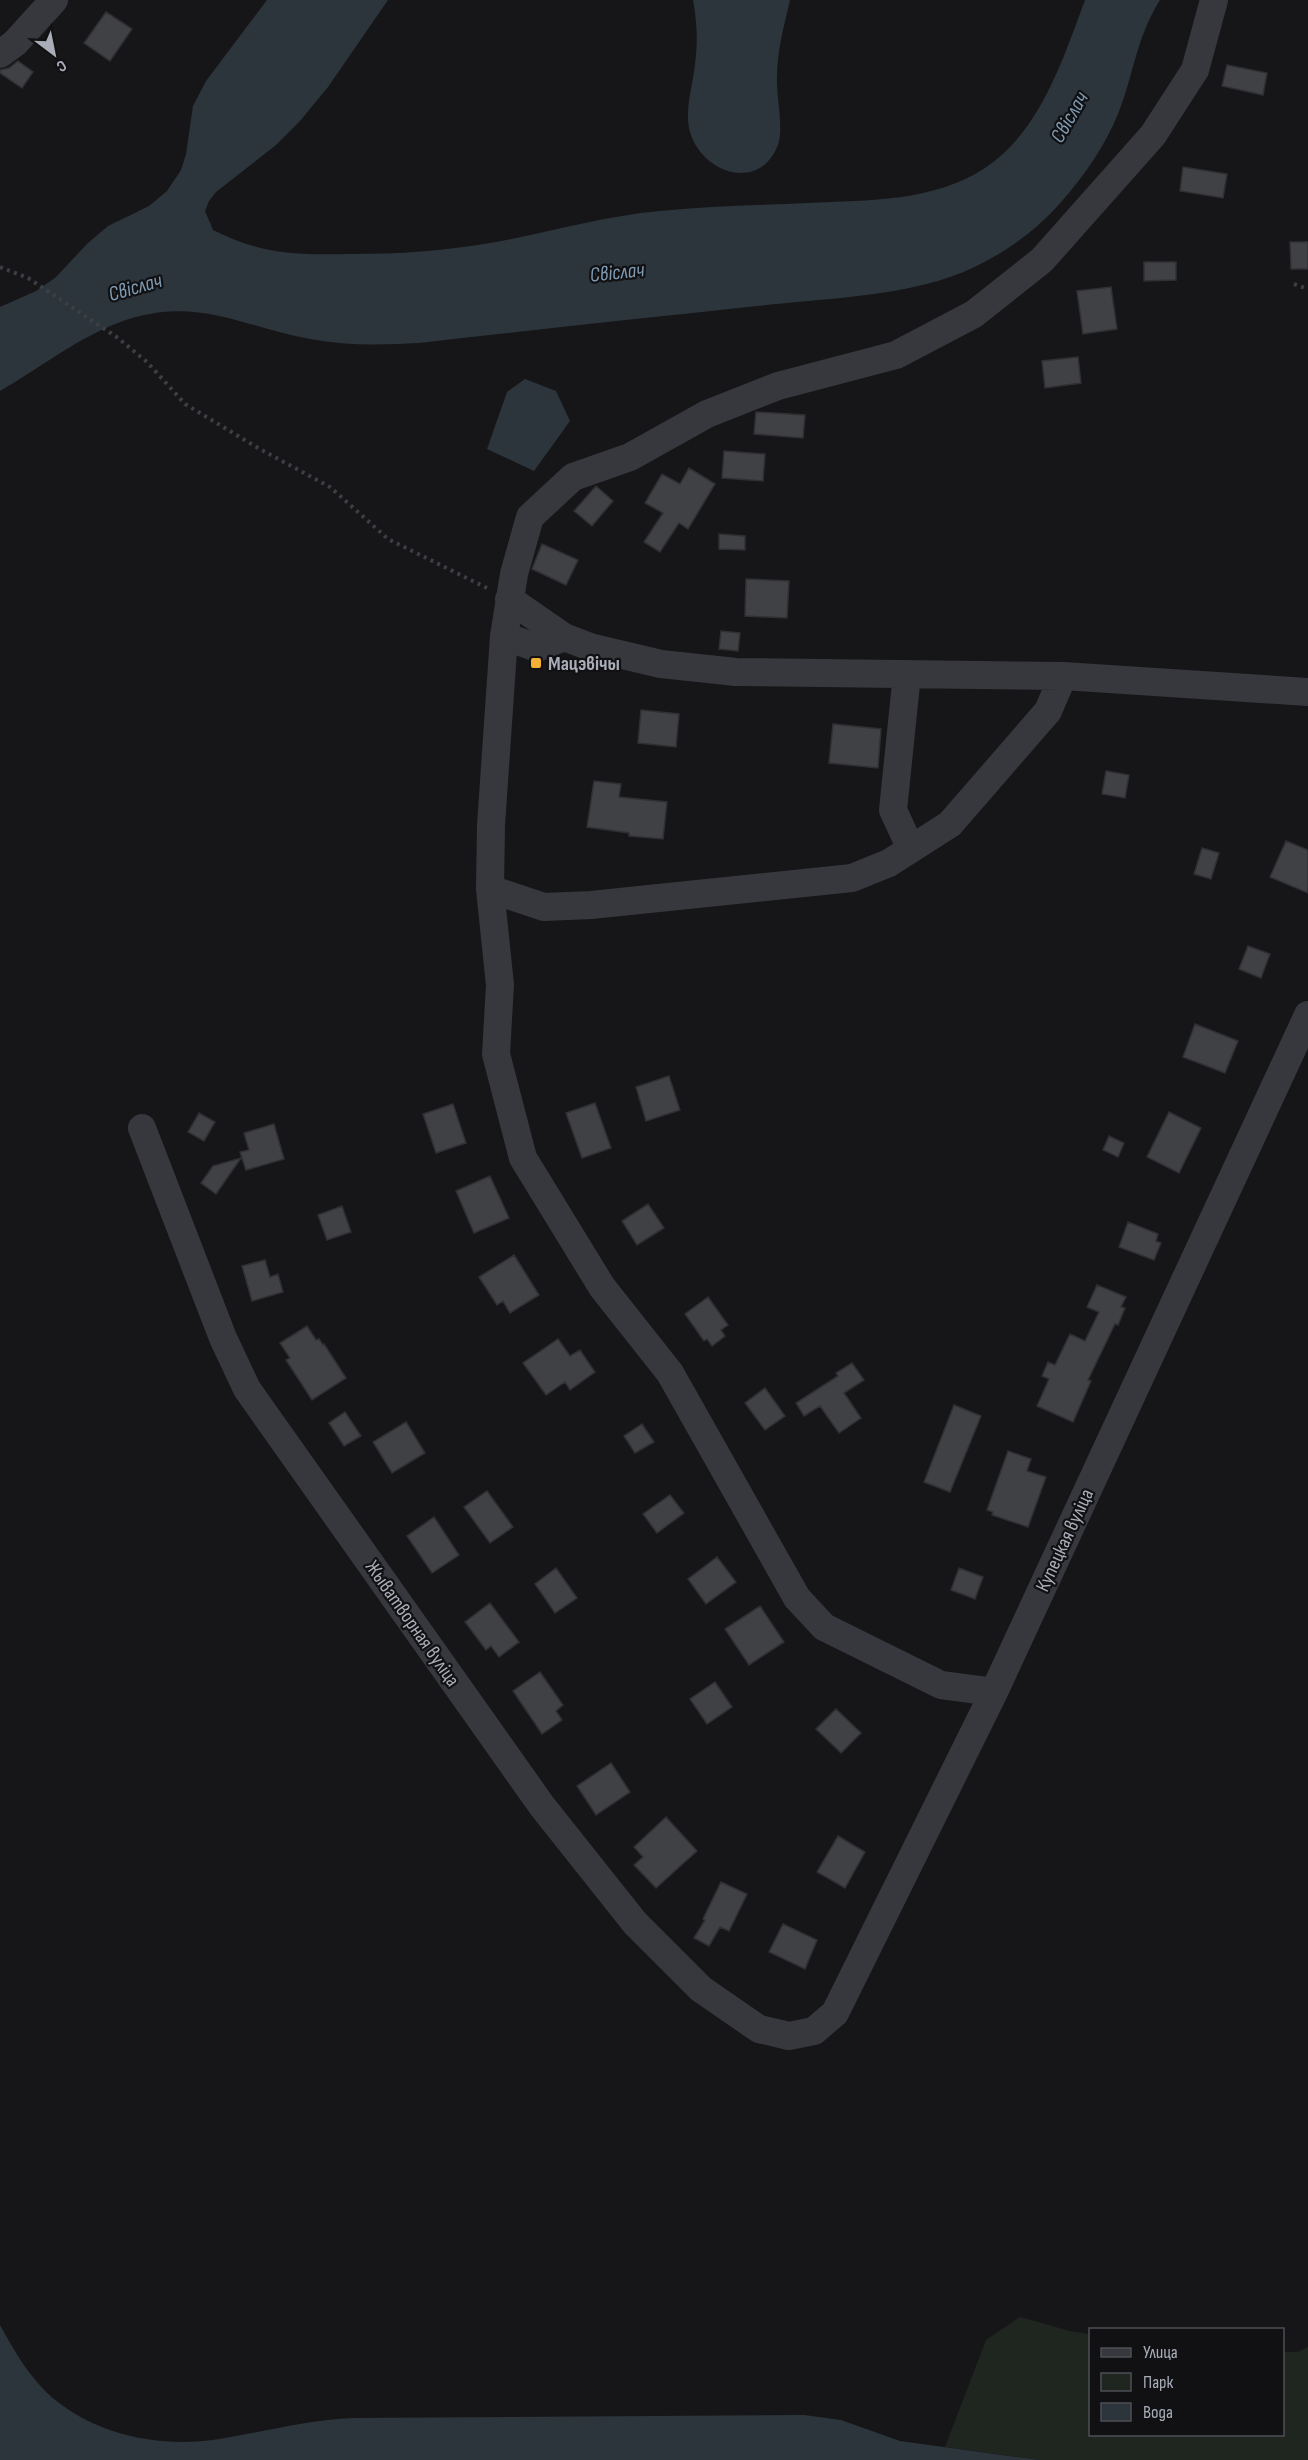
<svg xmlns="http://www.w3.org/2000/svg" width="1308" height="2460" font-family="'Sofia Sans Condensed',sans-serif">
  <style>
    .green { fill: #1e261f }
    .water { fill: #2c353c }
    .building { fill: #404145; stroke: #303034; stroke-width: 1.5 }
    .lines { fill: none; stroke-linecap: round; stroke-linejoin: round }
    .path { stroke: #3d3f44; stroke-width: 4; stroke-dasharray: 3 4.5; stroke-linecap: butt }
    .minor { stroke: #37383d; stroke-width: 28 }
    .poi-dot { fill: #f2b134; stroke: #111113; stroke-width: 2 }
    .labels { text-anchor: middle; stroke-width: 4.5; stroke-linejoin: round; paint-order: stroke }
    .poi-label { font-size: 20px; font-weight: bold; fill: #a8adb8; stroke: #111113; text-anchor: start }
    .street-label { font-size: 20px; fill: #a8adb8; stroke: #111113 }
    .water-label { font-size: 21px; font-style: italic; fill: #7f9bb3; stroke: #111113 }
  </style>
  <rect width="100%" height="100%" fill="#161618"/>
  <!-- green -->
  <path class="green" d="M1020 2317 1070 2331 1090 2334V2434H1282L1283 2352H1298L1308 2347V2460H1039L945 2447 986 2340Z"/>
  <!-- water -->
  <path class="water" d="M267 0H388L328 87 300 121 276 145 216 192 209 201 205 211 213 230C263 255 297 255 352 254 398 254 444 251 490 243 547 233 603 216 660 211 710 206 759 205 808 203 869 200 933 202 985 168 1040 132 1063 59 1085 0H1160C1136 38 1134 74 1118 114 1105 146 1084 176 1062 201 1033 235 991 263 950 277 893 297 818 299 757 306 645 318 532 330 419 343 382 345 346 346 310 339 247 328 203 299 136 317 89 329 42 367 0 391V307L36 291 55 278 88 243 108 226 149 206 167 191 181 170 186 154 193 106 206 81Z
    M693 0H790C784 26 777 51 777 77 776 96 784 128 778 145 759 193 702 173 690 132 684 111 693 85 695 64 698 41 697 22 693 0Z
    M525 379 556 391 570 421 534 471 487 449 507 392Z
    M0 2325C14 2351 31 2380 54 2399 98 2435 157 2447 213 2440 260 2433 305 2420 353 2418L804 2415 841 2420 900 2441 1039 2460H0Z"/>
  <!-- building -->
  <path class="building" d="M106 12 132 29 110 61 84 43Z
    M18 61 33 72 22 88 0 73V70L9 68Z
    M1227 65 1267 73 1263 95 1222 86Z
    M1183 167 1227 174 1223 198 1180 191Z
    M1290 242H1308V269H1291Z
    M1144 262H1176V280L1144 281Z
    M1111 287 1117 329 1083 334 1077 291Z
    M1078 357 1081 383 1045 388 1042 361Z
    M756 412 805 415 803 438 754 434Z
    M724 451 765 454 763 481 722 478Z
    M689 468 715 484 688 529 679 523 660 552 644 542 663 513 645 503 662 474 680 484Z
    M596 486 613 501 592 526 574 511Z
    M719 534 745 536V550L719 549Z
    M542 544 578 560 566 585 532 569Z
    M746 579 789 581 787 618 745 616Z
    M721 631 740 633 738 651 719 649Z
    M641 710 679 714 676 747 638 743Z
    M833 724 881 729 878 768 829 763Z
    M1106 771 1129 775 1125 798 1102 794Z
    M594 781 621 784 619 797 667 802 663 839 629 836V833L587 827Z
    M1286 841 1308 850V893L1270 877Z
    M1202 848 1219 853 1211 879 1194 874Z
    M1248 946 1270 954 1261 978 1239 969Z
    M1195 1024 1238 1041 1225 1073 1183 1057Z
    M669 1076 680 1110 646 1121 636 1087Z
    M595 1103 611 1148 582 1158 566 1113Z
    M453 1104 466 1143 436 1153 423 1114Z
    M1169 1112 1201 1128 1179 1173 1147 1157Z
    M199 1113 215 1122 204 1141 188 1132Z
    M274 1124 284 1159 246 1170 240 1152 249 1150 244 1133Z
    M1109 1136 1124 1143 1118 1157 1103 1150Z
    M241 1158 216 1194 201 1183 213 1166Z
    M490 1176 509 1218 474 1233 456 1191Z
    M648 1204 664 1228 637 1245 622 1221Z
    M342 1206 351 1232 327 1240 318 1215Z
    M1128 1222 1158 1234 1156 1241 1161 1243 1154 1260 1119 1247Z
    M514 1255 539 1295 510 1313 503 1301 497 1305 479 1277Z
    M265 1260 270 1277 278 1274 283 1292 252 1301 242 1266Z
    M1097 1285 1126 1297 1121 1307 1125 1308 1118 1325 1115 1324 1088 1380 1091 1381 1073 1422 1037 1406 1049 1379 1042 1376 1048 1362 1055 1365 1070 1334 1085 1341 1099 1312 1087 1307Z
    M708 1297 728 1325 721 1330 725 1336 712 1346 707 1339 704 1341 685 1314Z
    M307 1326 316 1340 319 1339 323 1345 324 1344 346 1378 312 1400 286 1360 290 1358 280 1343Z
    M558 1339 570 1356 580 1350 595 1372 570 1390 565 1382 546 1395 523 1363Z
    M852 1363 864 1380 844 1393 861 1418 839 1433 820 1406 804 1416 796 1403 838 1376 836 1373Z
    M765 1388 785 1416 765 1430 745 1403Z
    M954 1405 981 1416 950 1492 924 1482Z
    M345 1412 361 1436 344 1446 329 1423Z
    M406 1422 425 1453 392 1473 373 1442Z
    M642 1424 654 1442 635 1453 624 1436Z
    M1008 1451 1031 1459 1027 1471 1046 1477 1028 1527 992 1515 993 1512 987 1510Z
    M487 1491 513 1527 490 1543 464 1507Z
    M670 1495 684 1513 657 1533 643 1514Z
    M434 1517 459 1555 432 1573 407 1536Z
    M717 1557 736 1582 706 1604 688 1579Z
    M556 1568 577 1598 555 1613 535 1584Z
    M959 1568 983 1577 975 1599 951 1590Z
    M490 1603 519 1642 499 1657 491 1646 486 1650 465 1622Z
    M760 1606 784 1642 749 1665 725 1629Z
    M540 1672 563 1705 556 1711 562 1720 542 1734 513 1691Z
    M715 1682 732 1707 707 1724 690 1699Z
    M836 1709 861 1733 841 1753 816 1729Z
    M611 1763 630 1792 596 1815 577 1786Z
    M666 1817 697 1851 656 1888 634 1865 643 1857 634 1847Z
    M838 1836 865 1852 845 1888 817 1872Z
    M721 1882 747 1894 729 1931 720 1927 709 1946 694 1938 705 1920 703 1919Z
    M783 1924 817 1940 805 1969 769 1952Z"/>
  <g class="lines">
    <!-- path -->
    <path class="path" d="M0 267 28 278 118 338 147 362 185 404 258 448 330 487 388 539 489 589
      M1294 284 1308 289"/>
    <!-- minor -->
    <path class="minor" d="M0 54 15 43 54 0
      M509 599 564 637 593 648 661 664 736 672 1063 676 1308 692
      M504 636 537 648 564 637
      M907 674 893 810 911 849
      M490 889 544 907 591 905 852 878 889 863 950 824 1048 711 1063 676
      M142 1128 223 1338 247 1389 542 1806 635 1923 701 1989 759 2029 789 2036 814 2031 835 2013 994 1692 1308 1015
      M994 1692 941 1685 824 1627 797 1598 670 1373 602 1287 523 1158 496 1054 500 985 490 889 491 825 504 636 514 574 530 517 573 477 630 457 707 414 778 386 896 355 974 314 1042 260 1153 135 1195 70 1214 0"/>
  </g>
  <!-- markers -->
  <rect class="poi-dot" x="530" y="657" width="12" height="12" rx="3"/>
  <g class="labels">
    <!-- poi labels -->
    <g class="poi-label">
      <text x="548" y="670">Мацэвічы</text>
    </g>
    <!-- street labels -->
    <g class="street-label">
      <text transform="translate(1064 1540) rotate(-65)" y="7">Купецкая вуліца</text>
      <text transform="translate(413 1623) rotate(55)" y="7">Жыватворная вуліца</text>
    </g>
    <!-- water labels -->
    <g class="water-label">
      <text transform="translate(1069 117) rotate(-60)" y="7">Свіслач</text>
      <text transform="translate(617 272) rotate(-6)" y="7">Свіслач</text>
      <text transform="translate(135 287) rotate(-16)" y="7">Свіслач</text>
    </g>
  </g>
  <!-- legend -->
  <rect x="1089" y="2328" width="195" height="108" fill="#111113" stroke="#4d4f55" stroke-width="1.5"/>
  <rect x="1101" y="2348" width="30" height="9" fill="#37383d" stroke="#4d4f55" stroke-width="1.5"/>
  <text x="1143" y="2358" font-size="18" fill="#a8adb8">Улица</text>
  <rect x="1101" y="2373" width="30" height="18" fill="#1e261f" stroke="#4d4f55" stroke-width="1.5"/>
  <text x="1143" y="2388" font-size="18" fill="#a8adb8">Парк</text>
  <rect x="1101" y="2403" width="30" height="18" fill="#2c353c" stroke="#4d4f55" stroke-width="1.5"/>
  <text x="1143" y="2418" font-size="18" fill="#a8adb8">Вода</text>
  <!-- north arrow -->
  <g transform="translate(54 54) rotate(148)" stroke="#111113" stroke-width="4.5" paint-order="stroke">
  <path d="M0-4.5L10 22L0 15L-10 22Z" fill="#a8adb8"/>
  <text y="-9" font-size="16" font-weight="bold" text-anchor="middle" fill="#a8adb8">С</text>
  </g>
</svg>
